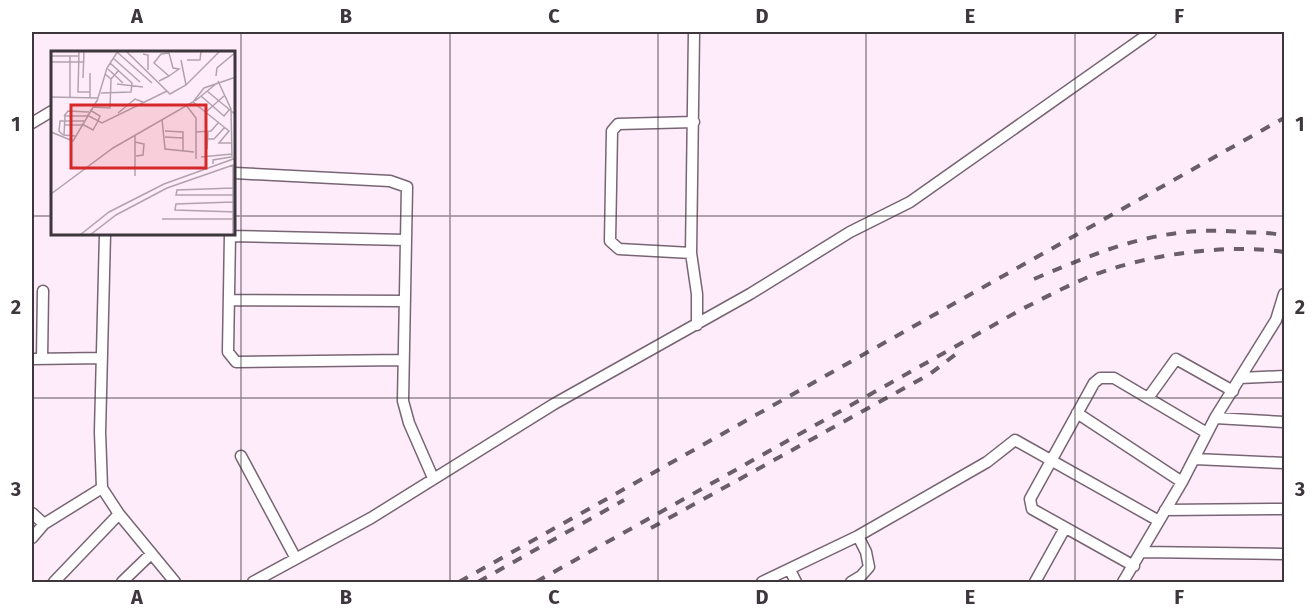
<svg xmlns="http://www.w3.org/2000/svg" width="1316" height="614" font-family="'Fira Sans',sans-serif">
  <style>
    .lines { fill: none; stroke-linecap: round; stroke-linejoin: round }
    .street-casing { stroke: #786574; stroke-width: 13 }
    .street { stroke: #fff; stroke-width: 10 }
    .rail { stroke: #6a5f68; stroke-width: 4; stroke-dasharray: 10 10; stroke-linecap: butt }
    .grid { fill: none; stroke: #3e363d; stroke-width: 1.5; stroke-opacity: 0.55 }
    .inset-road { fill: none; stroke: #b1a3ae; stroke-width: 1.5 }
    .view { fill: #d62828; fill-opacity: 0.15; stroke: #d62828; stroke-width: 3 }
    .inset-edge { fill: none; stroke: #3e363d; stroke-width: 3 }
    .neatline { fill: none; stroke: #3e363d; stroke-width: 2 }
    .grid-label { font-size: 20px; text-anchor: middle; font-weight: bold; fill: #3e363d }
  </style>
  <rect width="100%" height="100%" fill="#feecfa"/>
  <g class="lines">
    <!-- street casing -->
    <g class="street-casing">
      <path id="street" d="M694 32 691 253 697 294V325
        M32 123 52 111
        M234 173 390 181 407 187 403 401 409 423 433 478
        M105 234 100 432 102 488 119 514 175 582
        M230 234 228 352 236 362 403 360
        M230 236 405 240
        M691 253 619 249 610 241 612 131 618 124 694 122
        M229 300 405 301
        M32 359 102 358
        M42 359 43 291
        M1240 378 1284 376
        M1148 398 1176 359 1233 391
        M1077 413 1182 482
        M1215 418 1284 422
        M241 456 295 557
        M1195 459 1284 463
        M1165 510 1284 509
        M32 513 44 524
        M32 538 44 524 102 488
        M1142 552 1284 554
        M1134 566 1032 509 1030 499 1094 383 1100 378H1114L1207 433
        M790 570 796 582
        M54 582 119 514
        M122 582 151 554
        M253 582 371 518 554 404 750 294 850 232 910 202 1151 32
        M762 582 858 536 987 462 1015 440 1159 521
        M851 582 861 576 869 567 866 552 858 536
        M1035 582 1065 528
        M1123 582 1182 482 1215 418 1276 320 1284 294"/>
    </g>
    <!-- street -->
    <use href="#street" class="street"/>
    <!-- rail -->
    <path class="rail" d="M1034 279C1107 248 1162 225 1243 232 1257 233 1271 232 1284 236
      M651 528 930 374 956 354
      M459 582 1284 118
      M478 582 624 500
      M536 582 1024 308C1044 298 1065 287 1086 278 1142 255 1224 243 1284 252"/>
  </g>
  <!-- grid -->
  <path class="grid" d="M241 32V582M450 32V582M658 32V582M866 32V582M1075 32V582M32 216H52M234 216H1284M32 398H1284"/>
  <!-- overview -->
  <g transform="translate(51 51)">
    <rect width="184" height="184" fill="#feecfa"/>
    <path class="inset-road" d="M28 0 27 41H39M75 0 119 43 135 34 169 0M66 1 101 32M92 3 97 4V19M0 5H27M19 5V47M62 7 89 31M130 9 135 34M136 9H149L150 0M0 11H32M57 18 72 32M39 22V47M54 23 60 28 68 19M165 25 166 17 185 1M32 27 33 0M108 30 118 25 103 12 110 3 118 2 122 17 128 18 118 25M167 30 180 58 181 107M66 33 92 36M156 40 185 64M50 42 80 41 81 32 59 12M150 45 173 65 178 59M0 46 47 47 56 17 67 0M144 50 166 32M142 51 178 80 168 92H181M135 54 145 67V108M42 56 59 57 60 28M156 60 173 45M67 62 84 48 92 51M36 64 51 72 116 40M13 65 17 60 38 61M14 65 13 84 24 85M14 65H36M111 68 114 98 143 101M31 73 42 79 47 70 49 65 39 59M13 74H31M114 80 132 81V100M0 81 22 90 47 48M145 81 160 80 168 71M12 84 8 80 9 70H33M84 84V125M114 86 132 87M156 88H163L174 76M84 91 93 93 92 104 85 105M156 98 157 80M150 106 181 103M162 113V109L180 106M182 114V184M0 143 62 97 142 51 153 37 185 26M182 144H125L126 139 182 137M182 151 125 153 124 159 185 161M111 168H182M29 184 58 161 113 133 185 107M39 184 65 164 116 137 185 113"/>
    <path class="view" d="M20 54H155V117H20Z"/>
    <rect width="184" height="184" class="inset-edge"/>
  </g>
  <!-- border -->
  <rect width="1316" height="614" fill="none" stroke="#ffffff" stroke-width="66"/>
  <rect x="33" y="33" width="1250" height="548" class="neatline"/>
  <g class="grid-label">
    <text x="137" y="23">A</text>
    <text x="346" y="23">B</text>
    <text x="554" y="23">C</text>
    <text x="762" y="23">D</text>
    <text x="970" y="23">E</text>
    <text x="1179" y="23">F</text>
    <text x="16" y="131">1</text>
    <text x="1300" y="131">1</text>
    <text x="16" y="314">2</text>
    <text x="1300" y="314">2</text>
    <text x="16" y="496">3</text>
    <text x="1300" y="496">3</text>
    <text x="137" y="604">A</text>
    <text x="346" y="604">B</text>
    <text x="554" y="604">C</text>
    <text x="762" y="604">D</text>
    <text x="970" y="604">E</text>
    <text x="1179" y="604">F</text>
  </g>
</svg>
